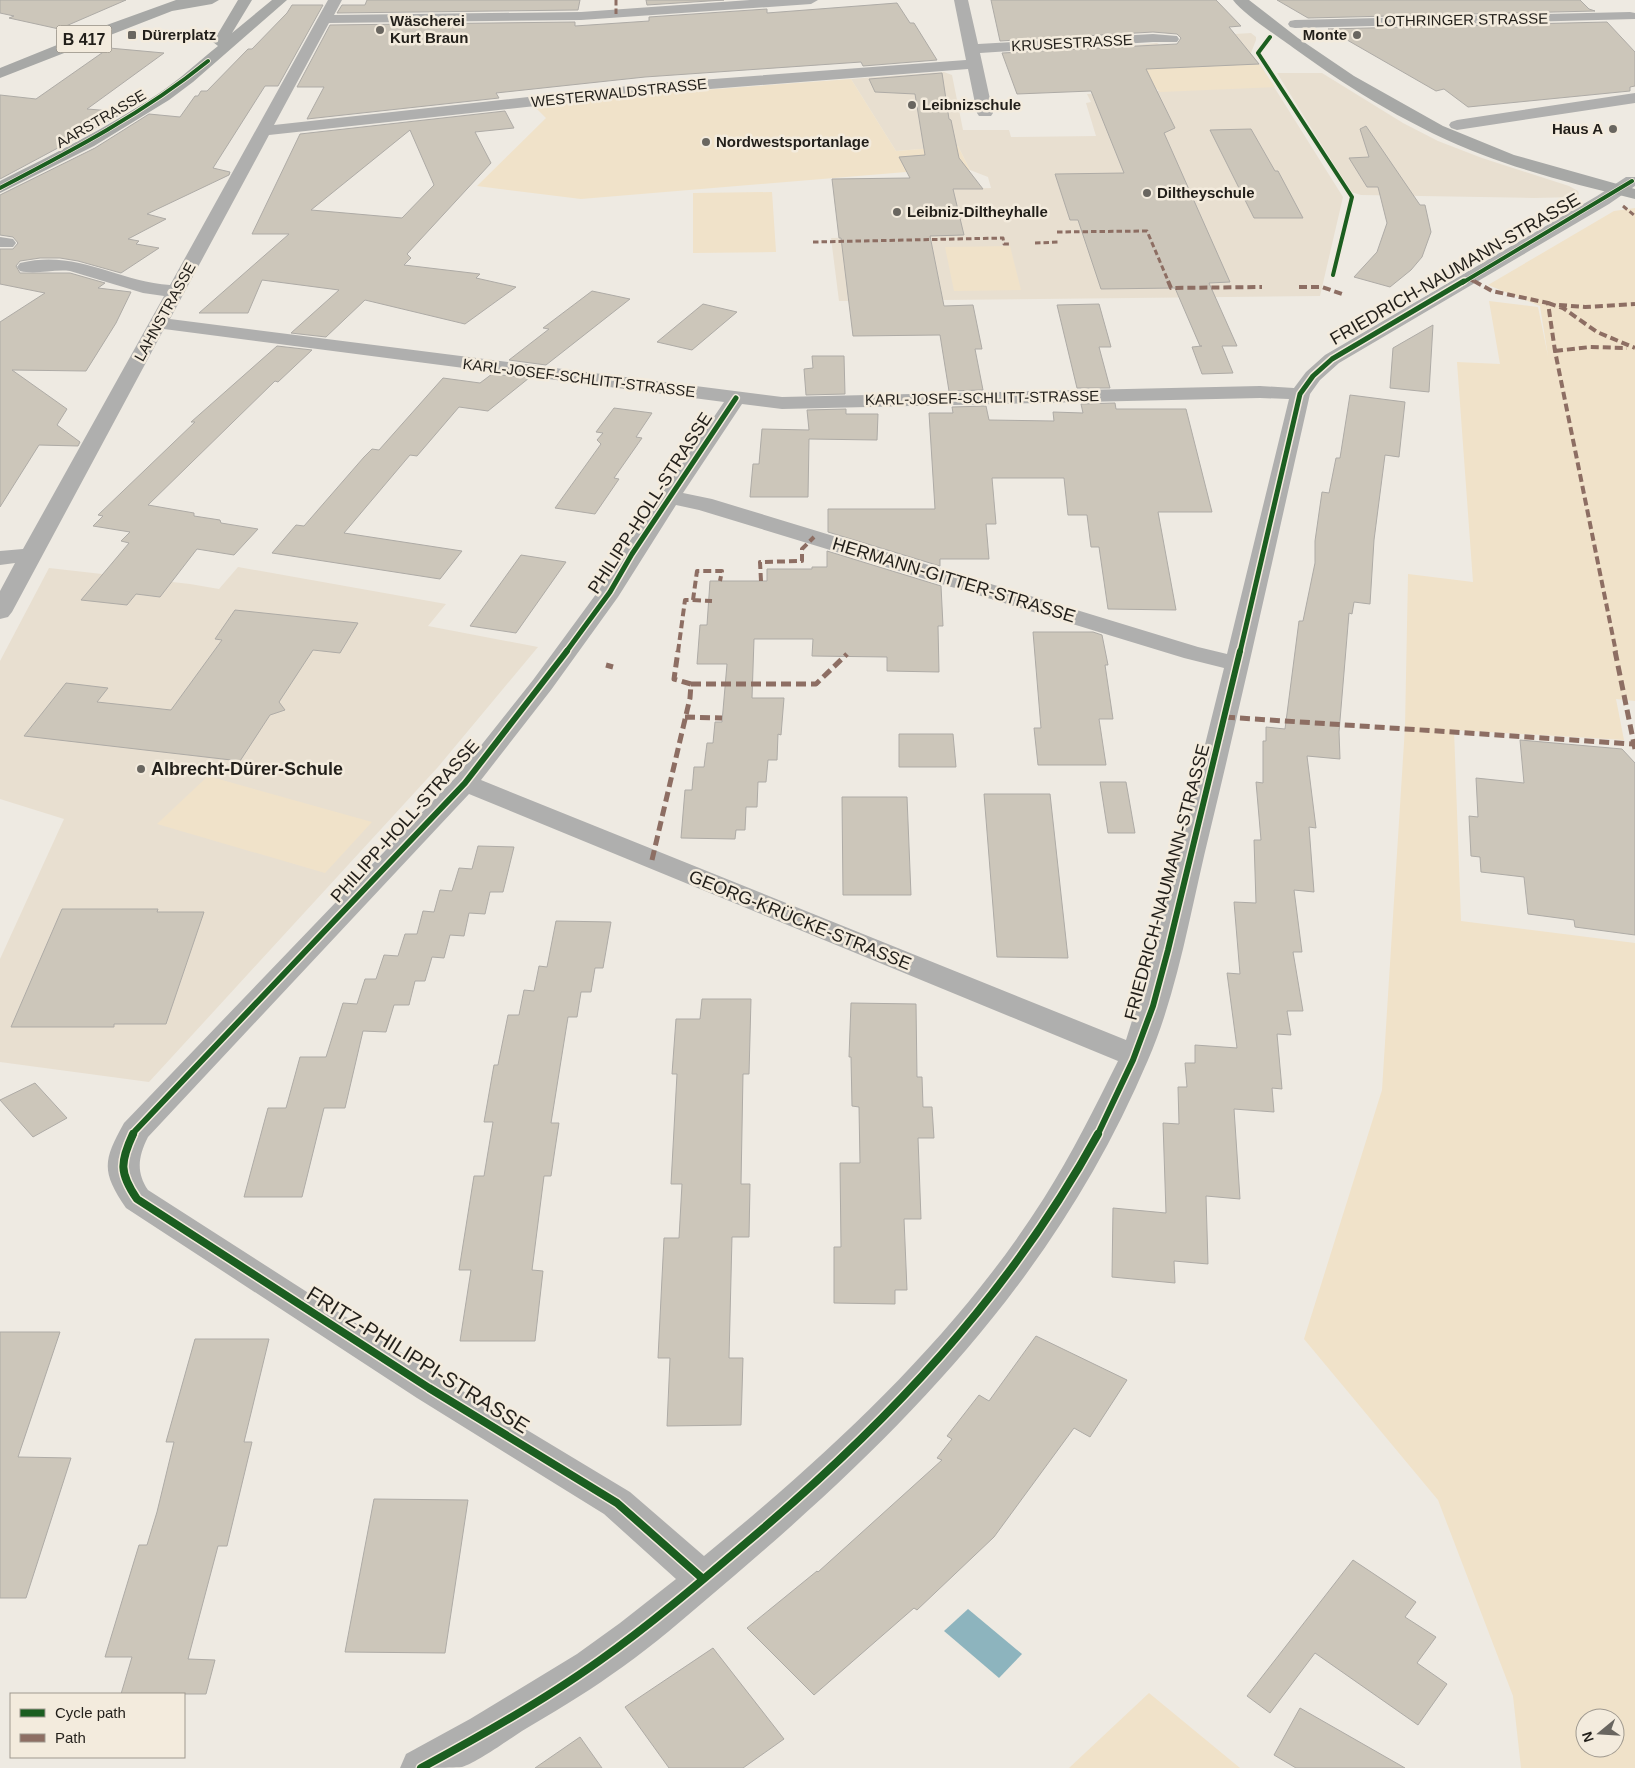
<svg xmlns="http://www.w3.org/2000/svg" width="1635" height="1768" font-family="Arial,sans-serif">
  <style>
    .built { fill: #e8dfd0 }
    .green { fill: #f0e2c9; fill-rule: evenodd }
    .water { fill: #8db4be }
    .building { fill: #ccc6ba; stroke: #aeaba6; fill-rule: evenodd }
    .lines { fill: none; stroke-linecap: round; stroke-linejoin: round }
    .minor { fill: #afafae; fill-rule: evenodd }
    .major { fill: #a7a8a6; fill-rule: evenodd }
    .quiet-far2 { stroke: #8d6e63; stroke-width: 3; stroke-dasharray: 5.5 3; stroke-linecap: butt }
    .quiet-far1 { stroke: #8d6e63; stroke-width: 4; stroke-dasharray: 8 4; stroke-linecap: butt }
    .quiet { stroke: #8d6e63; stroke-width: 5; stroke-dasharray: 10 5; stroke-linecap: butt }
    .cycleway-far3-casing { stroke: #f3ebdd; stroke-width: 5.5 }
    .cycleway-far2-casing { stroke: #f3ebdd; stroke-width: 8 }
    .cycleway-far1-casing { stroke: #f3ebdd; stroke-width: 9 }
    .cycleway-casing { stroke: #f3ebdd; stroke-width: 11 }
    .cycleway-far3 { stroke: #1b5e20; stroke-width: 4 }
    .cycleway-far2 { stroke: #1b5e20; stroke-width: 5 }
    .cycleway-far1 { stroke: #1b5e20; stroke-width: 6 }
    .cycleway { stroke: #1b5e20; stroke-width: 8 }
    .poi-dot { fill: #696660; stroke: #f3ebdd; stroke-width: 2 }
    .labels { text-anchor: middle; stroke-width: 5; stroke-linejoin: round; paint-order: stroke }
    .far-street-label { font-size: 15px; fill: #221f1a; stroke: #f3ebdd }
    .far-poi-label { font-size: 15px; font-weight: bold; fill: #221f1a; stroke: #f3ebdd; text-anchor: start }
    .shield { fill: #f3ebdd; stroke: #615c54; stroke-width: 1 }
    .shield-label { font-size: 16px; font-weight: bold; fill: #221f1a }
    .street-label { font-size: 18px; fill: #221f1a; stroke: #f3ebdd }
    .poi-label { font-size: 18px; font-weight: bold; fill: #221f1a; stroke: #f3ebdd; text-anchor: start }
    .near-street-label { font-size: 21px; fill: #221f1a; stroke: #f3ebdd }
  </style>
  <rect width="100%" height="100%" fill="#eeeae2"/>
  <!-- built -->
  <path class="built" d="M1251 33 1256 37V40L1251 53 1261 66 1343 197 1320 296 839 301 831 238 963 235 953 189 991 188 988 177 970 170 958 146 896 151 851 79 944 72 952 75 963 130H1009L1011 137 1096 136 1086 103 1091 102 1087 94 1160 91 1138 72 1123 70 1106 48 1157 43 1163 47 1190 46 1186 37Z
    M1277 73H1322L1403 123 1438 141 1482 158 1569 186 1578 191 1579 194 1576 197 1534 198 1361 195 1351 192Z
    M238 567 446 604 428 626 538 647 438 767 149 1082 0 1062V959L64 819 0 799V661L49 568 190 584 219 589Z"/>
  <!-- green -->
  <path class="green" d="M1231 62 1234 65 1259 64 1275 87 1160 92 1138 72 1147 71 1144 67 1161 65 1163 68Z
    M851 79 896 151 958 146 970 170 906 172 581 199 477 186 546 118 535 107 662 93Z
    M772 192 776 252 693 253V193Z
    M1635 208V701L1616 699 1624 740 1454 730 1461 921 1635 943V1768H1521L1513 1696 1438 1500 1304 1339 1382 1090 1405 727 1408 574 1473 582 1457 362 1500 364 1489 301 1538 307 1548 356 1540 306 1488 285 1614 211ZM1585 1718H1615V1748H1585Z
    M1010 246 1021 290 954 291 945 247Z
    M208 776 372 822 325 873 157 824Z
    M1149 1693 1240 1768H1069Z"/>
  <!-- water -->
  <path class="water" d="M968 1609 1022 1654 999 1678 944 1631Z"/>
  <!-- building -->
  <path class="building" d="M0 0H126L59 29 9 18 14 16 0 13Z
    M367 0H580L578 10 337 13 342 5H365Z
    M646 0H724L647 5Z
    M991 0H1216L1241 26 1229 27 1259 64 1146 69 1175 128 1164 133 1230 282 1209 283 1237 346H1222L1233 373 1202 374 1192 347 1202 346H1200L1175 288 1101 289 1078 220H1070L1055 174 1124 173 1091 91 1017 94 1002 53 1177 44 1181 38 1177 34 1153 32 1000 41Z
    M1277 0H1580L1589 9 1595 11 1308 18Z
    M897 3 910 23H914L937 60 863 66 861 62 645 77 496 93 499 98 307 119 324 87H297L330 25 575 22V26L649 21V17L767 9V13Z
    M292 5H323L278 86H265L213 168 230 172 229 175 147 214 166 219 128 239 139 241 136 244 159 248 121 273 78 261 60 258H40L20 261 16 266 20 273H70L105 283 98 288 131 292 116 323 86 371 12 370 67 409 57 425 80 442 78 446 39 445 0 507V322L45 293 0 284V249H13L18 243 13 237 0 235V195L95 148 149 114 180 117 195 96H198L201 91H207L248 49H252L287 13Z
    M1607 22 1635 52V86L1630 87V91L1468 107 1444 89 1436 91 1328 29Z
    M109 48 164 53 87 109 125 112 0 179V95L36 99Z
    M942 73 949 119 951 120 959 158 983 189H953L964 235 930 236 944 306 973 305 982 349H975L983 390 949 391 940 335 853 336 841 238H839L832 179 910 178 899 157 925 155 915 94 875 92 869 79Z
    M505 111 514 128 475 132 491 163 407 254 411 258 404 265 480 274 476 278 516 287 465 324 365 300 326 337 291 333 339 290 262 280 248 313H199L289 234H252L300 134ZM410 130 434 185 402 218 311 210Z
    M1366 126 1420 205H1425L1431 232 1422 257 1411 270 1390 287 1354 277 1377 252 1387 223 1378 187H1367L1349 158 1369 157 1360 129Z
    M1251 129 1275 171H1278L1303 218H1254L1210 130Z
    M592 291 630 299 546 365 509 360 549 329 543 328Z
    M703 304 737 312 692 350 657 342Z
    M1099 304 1111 347H1099L1110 388H1077L1057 305Z
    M1433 325 1429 392 1390 388 1393 348Z
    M277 346 312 350 278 382 275 381 148 505 194 513V516L220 520 221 523 258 529 234 555 197 549 160 597 136 594 127 605 81 600 129 543 121 541 130 532 93 526 103 516 98 515 195 422H191Z
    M812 356H844L845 394 806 395 804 369 813 368Z
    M492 374 529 378 488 411 459 407 417 456 410 455 344 533 462 551 440 579 272 553 296 525 304 526 364 457 372 449 379 450 443 378 480 383Z
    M1350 395 1405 402 1399 457 1385 455 1374 540 1370 604 1354 602 1352 614 1349 613 1339 732 1340 759 1307 756 1316 828 1309 827 1314 892 1294 890 1302 952H1293L1303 1011H1287L1291 1035 1277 1034 1282 1089 1272 1088 1274 1112 1234 1109 1240 1199 1206 1196 1208 1264 1174 1261 1175 1283 1112 1277 1113 1208 1166 1213 1163 1123 1179 1124 1178 1087H1187L1185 1063H1195V1045L1237 1048 1227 973 1240 974 1234 902 1256 903 1254 840H1261L1256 782 1263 783V741H1266V727L1285 729 1299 621H1303L1315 563V541L1322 492 1329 493 1336 458H1340Z
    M1115 403 1116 409H1186L1212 512H1158L1176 610 1108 609 1099 547H1091L1087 515H1068L1064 478H992L996 524H986L989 559H940V566L828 532V509H935L929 413H953L952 407 986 406 989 420 1054 421 1053 412 1083 413 1081 404Z
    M614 408 652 413 636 437 642 438 614 478 619 479 595 514 555 508 601 444 597 440 603 433 596 432Z
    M846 409V414H878L877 440 809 439 808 497H750L753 464H759L762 429 809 430 807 410Z
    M827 551 941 586 943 626H938L939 672 887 671V657L812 656 813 639H754L752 698H784L781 735 778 734 777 760H768L766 782H758L757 807H746L745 830H736L735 839 681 838 685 790H692L694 767H704L707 743H713L715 722H722L727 664H697L700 625H707L710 581H767V569H812V567H827Z
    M521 555 566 562 516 633 470 626Z
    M235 610 358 623 340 653 313 650 279 702 285 710 270 715 240 761 24 736 66 683 108 688 97 702 171 710 222 640 215 639Z
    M1033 632H1093L1102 635 1108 665H1105L1113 719H1099L1106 765H1038L1034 728H1041Z
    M899 734H953L956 767H899Z
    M1520 740 1622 749 1635 763V935L1575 927 1574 920 1528 914 1524 877 1481 872 1480 857 1471 856 1469 816 1478 817 1476 778 1524 783Z
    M1100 782H1126L1135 833H1108Z
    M984 794H1050L1068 958 997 957Z
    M842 797H907L911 895H843Z
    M478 846 514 847 503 892H490L485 914 469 913 464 936 450 935 444 958 432 957 425 981H415L409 1005H394L386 1032 363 1031 345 1108H324L302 1197H244L268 1108H286L300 1057H326L343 1003 357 1004 365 979H376L384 955 398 956 405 934H417L423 911 434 912 440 890 452 891 459 868 472 869Z
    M62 909H158L157 912H204L166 1024H114V1027H11Z
    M556 921 611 922 603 968H595L591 992H581L577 1017H568L551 1123H559L555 1149 551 1176H544L532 1270 543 1271 535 1341H460L471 1270H459L474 1176H484L493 1122H484L494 1065H498L508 1015H519L524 990 534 991 539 966 547 967Z
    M702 999H751L749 1074H743L741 1184H750L749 1237H732L729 1358H743L741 1425 667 1426 670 1358H658L664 1238H679L682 1184H671L677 1074H672L676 1019H700Z
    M851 1003 916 1004 917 1077H922L923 1107H932L934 1138H918L921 1219H904L907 1290H895V1304L834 1303V1247H841L840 1163H860L859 1107 852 1106 851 1057H849Z
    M35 1083 67 1118 33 1137 0 1100Z
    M0 1332H60L18 1457 71 1458 26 1598H0Z
    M1036 1336 1127 1380 1090 1437 1074 1428 994 1537 917 1610 914 1608 814 1695 747 1628 817 1571 818 1572 942 1460 937 1458 952 1439 947 1436 979 1395 989 1401Z
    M195 1339H269L244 1442H252L227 1546H218L188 1659 215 1660 206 1694H121L132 1657H105L139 1545H147L157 1512 174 1442H166Z
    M374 1499 468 1500 445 1653 345 1652Z
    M1353 1560 1416 1602 1405 1617 1436 1637 1417 1663 1447 1684 1418 1725 1315 1653 1270 1713 1247 1696Z
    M713 1648 784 1739 743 1768H669L625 1707Z
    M1300 1708 1405 1768H1296L1274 1755Z
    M580 1737 602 1768H535Z"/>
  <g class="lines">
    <!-- minor -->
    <path class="minor" d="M328 0H342L334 15 581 12 750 0H818L811 4 581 20 329 23 274 125 646 84 966 60 954 0H968L978 44 1153 34 1177 36 1179 39 1177 42H1153L980 53 993 113 991 116H979L977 113 968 69 646 94 269 135 170 319 782 397 1260 386 1294 388 1306 372 1325 355 1597 196 1626 177H1635V186L1609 204 1339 363 1320 380 1310 394C1277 540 1245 686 1210 831 1191 907 1179 988 1148 1060 1051 1289 888 1447 701 1604 672 1629 643 1653 611 1675 583 1695 552 1713 522 1731 508 1740 476 1763 462 1767 449 1768 416 1768 400 1768L406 1754 470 1719 577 1654 620 1623 676 1579 604 1514 417 1398 126 1208C101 1171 103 1161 124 1123L456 777 533 680 599 590 621 554 724 402 164 329 12 612 8 617 0 619V591L15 563 0 565V551L23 549 164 296 143 293 70 271C53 269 36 275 20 271L17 267 20 263C76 249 116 281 170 285ZM1260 398 1289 399 1227 654 1198 647 712 499 683 493 742 404 782 409ZM676 505 699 510 1184 658 1224 668 1154 950 1126 1040 481 780 551 690 618 597ZM469 794 1118 1061C1095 1107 1072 1154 1044 1198 956 1337 831 1452 704 1556L630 1492 441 1378 148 1190C136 1172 138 1157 148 1137Z
      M1630 12 1635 13V19L1295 28 1290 27 1288 24 1290 21 1295 20Z
      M1635 93V103L1457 130 1451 128 1449 125 1451 122 1457 120Z
      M0 237 13 239 16 243 13 247H0Z"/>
    <!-- major -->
    <path class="major" d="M176 0H219L212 4 172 11 0 78V68L104 26Z
      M238 0H252L232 33 272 0H287L193 82 169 100 94 146 0 193V181C54 154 108 127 158 94 179 80 198 62 218 46L213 42Z
      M1233 0H1249L1298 38 1354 76 1443 126 1514 155 1635 189V199C1584 186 1532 174 1483 155 1415 129 1353 91 1295 49 1280 38 1243 14 1233 0Z"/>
    <!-- quiet-far2 -->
    <path class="quiet-far2" d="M616 0V14
      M1623 206 1635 216
      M1057 232 1147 231 1169 283
      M813 242 1003 238 1004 244H1009
      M1035 243 1060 242
      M1469 279 1476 283"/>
    <!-- quiet-far1 -->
    <path class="quiet-far1" d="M1168 281 1171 288 1262 287
      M1474 281 1492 291 1548 303 1555 351 1616 652
      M1299 287H1322L1345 295
      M1548 303 1563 308 1597 332 1635 348
      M1559 305 1585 307 1635 304
      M1555 351 1590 347 1627 348
      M761 581 760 562 802 561V549L814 537
      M693 600 712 601
      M678 652 685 600H693L697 571H722L720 581"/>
    <!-- quiet -->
    <path class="quiet" d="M1615 651 1635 749
      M606 665 613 667
      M691 684H816L847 654
      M685 717 722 718
      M1225 717 1633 744
      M652 860 690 698 691 684 674 679 678 651"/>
    <!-- cycleway-far3 casing -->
    <g class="cycleway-far3-casing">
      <path id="cycleway-far3" d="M1270 37 1258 53 1352 197 1333 275
        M0 188C73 150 144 113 208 61
        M1462 283 1632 181"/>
    </g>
    <!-- cycleway-far2 casing -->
    <g class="cycleway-far2-casing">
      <path id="cycleway-far2" d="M566 652 610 592 632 554 736 398
        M1240 652 1300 394 1313 376 1332 359 1464 281"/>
    </g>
    <!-- cycleway-far1 casing -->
    <g class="cycleway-far1-casing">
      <path id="cycleway-far1" d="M133 1136 135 1131 465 783 567 651
        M1097 1136 1133 1060 1153 1006 1168 950 1240 651"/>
    </g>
    <!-- cycleway casing -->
    <g class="cycleway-casing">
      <path id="cycleway" d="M133 1134C120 1162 119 1173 137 1199L429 1388 617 1503 703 1579
        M421 1768C481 1736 543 1701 599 1661 650 1625 698 1584 746 1543 886 1425 1009 1296 1098 1134"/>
    </g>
    <!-- cycleway-far3 -->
    <use href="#cycleway-far3" class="cycleway-far3"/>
    <!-- cycleway-far2 -->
    <use href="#cycleway-far2" class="cycleway-far2"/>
    <!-- cycleway-far1 -->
    <use href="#cycleway-far1" class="cycleway-far1"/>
    <!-- cycleway -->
    <use href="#cycleway" class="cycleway"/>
  </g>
  <!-- markers -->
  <g class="poi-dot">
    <circle cx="380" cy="30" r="5"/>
    <rect x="127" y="30" width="10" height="10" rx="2.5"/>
    <circle cx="1357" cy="35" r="5"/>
    <circle cx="912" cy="105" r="5"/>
    <circle cx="1613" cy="129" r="5"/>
    <circle cx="706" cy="142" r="5"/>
    <circle cx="1147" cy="193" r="5"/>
    <circle cx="897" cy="212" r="5"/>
    <circle cx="141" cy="769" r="5"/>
  </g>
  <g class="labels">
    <!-- far-street labels -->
    <g class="far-street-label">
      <text transform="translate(1462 20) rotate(-1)" y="5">LOTHRINGER STRASSE</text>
      <text transform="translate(1072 43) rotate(-3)" y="5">KRUSESTRASSE</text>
      <text transform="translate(619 93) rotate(-6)" y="5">WESTERWALDSTRASSE</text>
      <text transform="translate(101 119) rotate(-30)" y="5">AARSTRASSE</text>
      <text transform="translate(165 312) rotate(-61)" y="5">LAHNSTRASSE</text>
      <text transform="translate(579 378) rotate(7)" y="5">KARL-JOSEF-SCHLITT-STRASSE</text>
      <text transform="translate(982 398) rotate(-1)" y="5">KARL-JOSEF-SCHLITT-STRASSE</text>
    </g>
    <!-- far-poi labels -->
    <g class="far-poi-label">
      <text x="390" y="26">Wäscherei<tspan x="390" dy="17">Kurt Braun</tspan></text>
      <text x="142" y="40">Dürerplatz</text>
      <text x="1347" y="40" text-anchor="end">Monte</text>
      <text x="922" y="110">Leibnizschule</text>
      <text x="1603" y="134" text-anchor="end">Haus A</text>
      <text x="716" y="147">Nordwestsportanlage</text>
      <text x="1157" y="198">Diltheyschule</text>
      <text x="907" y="217">Leibniz-Diltheyhalle</text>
    </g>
    <!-- shield labels -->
    <rect class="shield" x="56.5" y="25.5" width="55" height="27" rx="4"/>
    <g class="shield-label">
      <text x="84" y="45">B 417</text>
    </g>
    <!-- street labels -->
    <g class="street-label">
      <text transform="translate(1455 269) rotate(-30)" y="6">FRIEDRICH-NAUMANN-STRASSE</text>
      <text transform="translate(650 503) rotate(-57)" y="6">PHILIPP-HOLL-STRASSE</text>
      <text transform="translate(954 580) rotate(17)" y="6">HERMANN-GITTER-STRASSE</text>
      <text transform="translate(405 821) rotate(-48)" y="6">PHILIPP-HOLL-STRASSE</text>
      <text transform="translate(1167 882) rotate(-75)" y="6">FRIEDRICH-NAUMANN-STRASSE</text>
      <text transform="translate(800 920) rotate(22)" y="6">GEORG-KRÜCKE-STRASSE</text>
    </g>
    <!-- poi labels -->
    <g class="poi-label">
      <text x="151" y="775">Albrecht-Dürer-Schule</text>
    </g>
    <!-- near-street labels -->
    <g class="near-street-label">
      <text transform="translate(418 1360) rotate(32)" y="7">FRITZ-PHILIPPI-STRASSE</text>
    </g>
  </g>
  <!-- legend -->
  <rect x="10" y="1693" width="175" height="65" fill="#f3ebdd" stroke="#9f998f"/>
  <rect x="20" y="1709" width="25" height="8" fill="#1b5e20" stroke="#9f998f"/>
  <text x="55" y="1718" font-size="15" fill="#221f1a">Cycle path</text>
  <rect x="20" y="1734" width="25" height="8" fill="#8d6e63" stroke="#9f998f"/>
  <text x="55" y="1743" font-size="15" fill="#221f1a">Path</text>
  <!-- north arrow -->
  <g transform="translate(1600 1733) rotate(252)"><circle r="24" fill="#f3ebdd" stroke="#9f998f"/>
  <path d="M0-4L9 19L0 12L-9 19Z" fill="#696660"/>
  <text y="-8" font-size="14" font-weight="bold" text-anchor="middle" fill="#221f1a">N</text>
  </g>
</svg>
